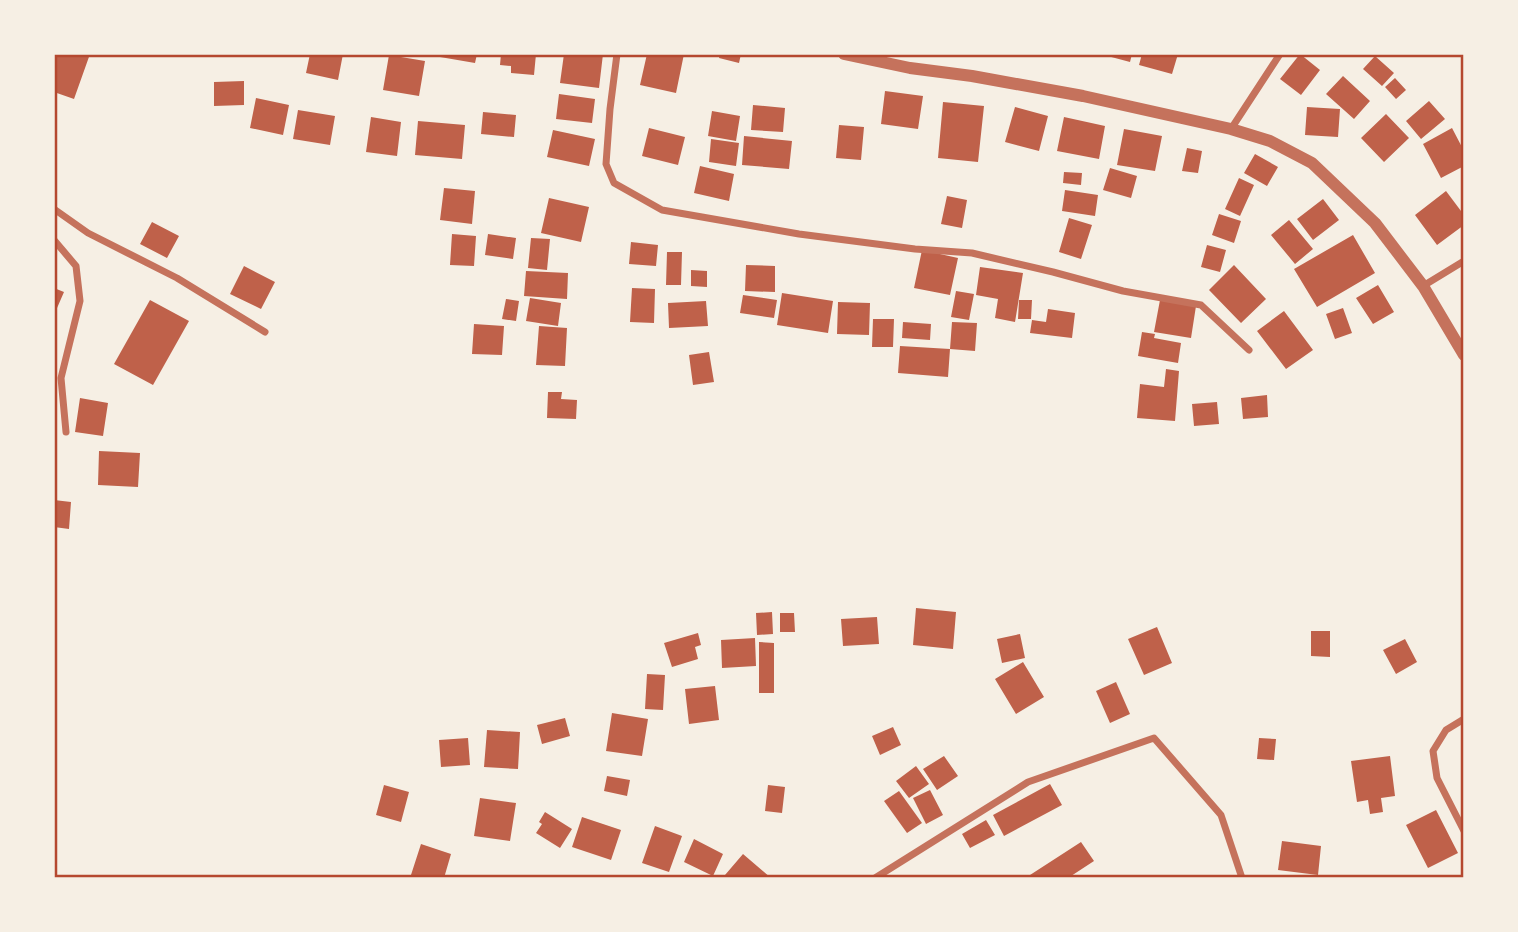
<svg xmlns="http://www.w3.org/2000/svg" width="1518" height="932" font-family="Merriweather,serif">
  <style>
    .building { fill: #bf614a }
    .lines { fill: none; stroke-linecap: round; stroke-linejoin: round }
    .minor { stroke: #c5725c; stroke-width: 7 }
    .tertiary { stroke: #c5725c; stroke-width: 12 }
    .neatline { fill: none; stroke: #b5482f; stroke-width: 2.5 }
  </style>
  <rect width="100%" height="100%" fill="#f6efe4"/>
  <!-- building -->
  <path class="building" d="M57 54H90L74 99 54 92V63Z
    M310 54H343L338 80 306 73Z
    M441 54H477L475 63 440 57Z
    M501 54H536L534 75 511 73V66L500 65Z
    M564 54H603L599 88 560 83Z
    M647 54H684L676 93 640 85Z
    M720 54H741L739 63 719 58Z
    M1100 54H1132L1130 62Z
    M1142 54H1178L1172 74 1139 65Z
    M1300 54 1320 70 1301 95 1280 79Z
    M389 55 425 61 419 96 383 90Z
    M1375 56 1394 73 1382 86 1363 69Z
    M1343 76 1370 101 1354 119 1326 94Z
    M1395 78 1406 90 1396 99 1385 87Z
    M244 81V105L214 106V82Z
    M885 91 923 96 918 129 881 124Z
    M559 94 595 99 592 123 556 119Z
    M256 98 289 105 283 135 250 128Z
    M1429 101 1445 119 1421 139 1406 121Z
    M943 102 984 106 978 162 938 158Z
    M753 105 785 108 783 132 751 130Z
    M1015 107 1048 116 1039 151 1005 142Z
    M1307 107 1340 109 1338 137 1305 135Z
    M298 110 335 116 330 145 293 139Z
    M712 111 740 116 736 141 708 136Z
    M483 112 516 115 514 137 481 134Z
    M1386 114 1409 138 1384 162 1361 138Z
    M371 117 401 122 397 156 366 152Z
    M1064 117 1105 126 1099 159 1057 151Z
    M418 121 465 125 462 159 415 155Z
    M839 125 864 127 861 160 836 158Z
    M649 128 685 137 678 165 642 156Z
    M1452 128 1464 151V166L1441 178 1423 144Z
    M1124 129 1162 136 1155 171 1117 165Z
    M553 130 595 139 589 166 547 157Z
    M744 136 792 141 789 169 742 165Z
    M711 139 739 143 736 166 709 162Z
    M1187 148 1202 151 1198 173 1182 171Z
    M1255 154 1278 167 1267 186 1244 173Z
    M700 166 734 174 729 201 694 193Z
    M1110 168 1137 176 1131 198 1103 190Z
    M1064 172 1082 173 1081 185 1063 183Z
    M1239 178 1254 185 1240 216 1225 209Z
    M444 188 475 191 472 224 440 220Z
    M1065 190 1098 195 1095 216 1062 211Z
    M1446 191 1464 215V225L1437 245 1415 215Z
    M947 196 967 200 962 228 941 224Z
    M549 198 589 207 581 242 541 233Z
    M1323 199 1339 220 1313 240 1297 219Z
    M1219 214 1241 221 1234 243 1212 235Z
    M1069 218 1092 225 1081 259 1059 252Z
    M1289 220 1313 249 1295 264 1271 235Z
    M152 222 179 236 167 258 140 244Z
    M452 234 476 236 474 266 450 265Z
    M488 234 516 238 513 259 485 255Z
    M1353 235 1375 273 1317 307 1294 269Z
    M531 238 550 239 547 270 528 268Z
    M631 242 658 245 656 266 629 264Z
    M1207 245 1226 250 1220 272 1201 267Z
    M922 250 958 258 950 295 914 288Z
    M667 252H682L681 285H666Z
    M746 265 775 266V292L745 291Z
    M1234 265 1266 299 1241 323 1209 290Z
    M244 266 275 282 261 309 230 294Z
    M980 267 1023 273 1015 322 995 318 998 299 976 295Z
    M691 270 707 271V287L691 286Z
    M526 271 568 273 567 299 524 296Z
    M1378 285 1394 312 1373 324 1356 298Z
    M54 288 64 292 54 315Z
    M632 288 655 289 654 323 630 322Z
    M956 291 974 294 969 320 951 317Z
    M782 293 833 301 828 333 777 325Z
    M743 295 777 300 774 318 740 313Z
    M530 298 561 303 558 326 526 321Z
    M506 299 519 301 516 321 502 319Z
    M150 300 189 321 153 385 114 364Z
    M1019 300H1032L1031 319H1018Z
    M1160 300 1196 306 1191 338 1154 332Z
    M706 301 708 326 669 328 668 303Z
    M838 302 870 303 869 335 837 334Z
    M1343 308 1352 333 1335 339 1326 314Z
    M1048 309 1075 313 1072 338 1030 333 1032 320 1046 322Z
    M1284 311 1313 350 1286 369 1257 331Z
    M873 319H894L893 347H872Z
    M903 322 931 324 930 340 902 338Z
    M952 322 977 323 975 351 950 349Z
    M474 324 504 326 502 355 472 354Z
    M539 326 567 328 565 366 536 365Z
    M1142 332 1155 334 1154 338 1181 343 1178 363 1138 356Z
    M900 346 950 349 948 377 898 373Z
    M709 352 714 382 693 385 689 355Z
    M1166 369 1179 371 1175 421 1137 418 1140 384 1164 387Z
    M548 392H562L561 399 577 400 576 419 547 418Z
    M1267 395 1268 417 1243 419 1241 398Z
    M80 398 108 403 103 436 75 432Z
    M1217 402 1219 424 1194 426 1192 404Z
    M99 451 140 453 138 487 98 485Z
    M54 500 71 502 69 529 54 527Z
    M916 608 956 612 953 649 913 645Z
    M772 612 773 634 757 635 756 613Z
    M780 613H794L795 632H780Z
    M877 617 879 644 843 646 841 619Z
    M1157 627 1172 663 1144 675 1128 639Z
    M1311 631H1330V657L1311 656Z
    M698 633 701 645 695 647 698 659 672 667 664 643Z
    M1020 634 1025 658 1002 663 997 639Z
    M755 638 756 666 722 668 721 640Z
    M1405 639 1417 662 1396 674 1383 650Z
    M759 642 774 643V693H759Z
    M1023 662 1044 697 1016 714 995 679Z
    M647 674 665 675 663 710 645 709Z
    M1116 682 1130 714 1110 723 1096 691Z
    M715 686 719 720 689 724 685 689Z
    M612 713 648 719 642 756 606 751Z
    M565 718 570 736 542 744 537 725Z
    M893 727 901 745 880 755 872 736Z
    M487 730 520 732 518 769 484 767Z
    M468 738 470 765 441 767 439 740Z
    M1259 738 1276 739 1274 760 1257 759Z
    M944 756 958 776 937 790 923 769Z
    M1390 756 1395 796 1381 798 1383 812 1370 814 1368 800 1357 802 1351 761Z
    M916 766 929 784 909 798 896 781Z
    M607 776 630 780 627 796 604 791Z
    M1050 784 1062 805 1004 836 993 815Z
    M384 785 409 792 401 822 376 815Z
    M768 785 785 787 782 813 765 811Z
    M930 790 943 815 926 824 913 798Z
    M899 791 922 823 907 833 884 801Z
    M480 798 516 803 510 841 474 836Z
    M1436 810 1458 853 1428 868 1406 825Z
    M545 812 572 829 560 848 536 833 542 824 539 822Z
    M582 817 621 830 611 860 572 847Z
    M986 820 995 835 970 848 962 834Z
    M655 826 682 836 669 872 642 863Z
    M694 839 723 854 713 876 684 862Z
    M1282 841 1321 846 1318 875 1278 870Z
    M1081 842 1094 861 1068 878H1032L1030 875Z
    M421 844 451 854 444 878H410Z
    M743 854 771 878H728L725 875Z"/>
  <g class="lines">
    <!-- minor -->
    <path class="minor" d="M617 54 610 109 606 164 614 183 662 210 799 234 915 249 972 253 1053 272 1123 291 1201 305 1249 350
      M1231 129 1280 54
      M54 209 88 233 177 278 265 332
      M54 240 76 266 80 301 61 378 66 432
      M1423 286 1464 261
      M1464 719 1446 730 1433 751 1437 778 1464 831
      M875 878 1028 782 1154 738 1221 815 1242 878"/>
    <!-- tertiary -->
    <path class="tertiary" d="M844 54 910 68 972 76 1083 96 1231 129 1270 141 1312 163 1375 223 1423 286 1464 355"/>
  </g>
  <!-- border -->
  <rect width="1518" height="932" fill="none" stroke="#f6efe4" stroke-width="112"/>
  <rect x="56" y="56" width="1406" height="820" class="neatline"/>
</svg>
